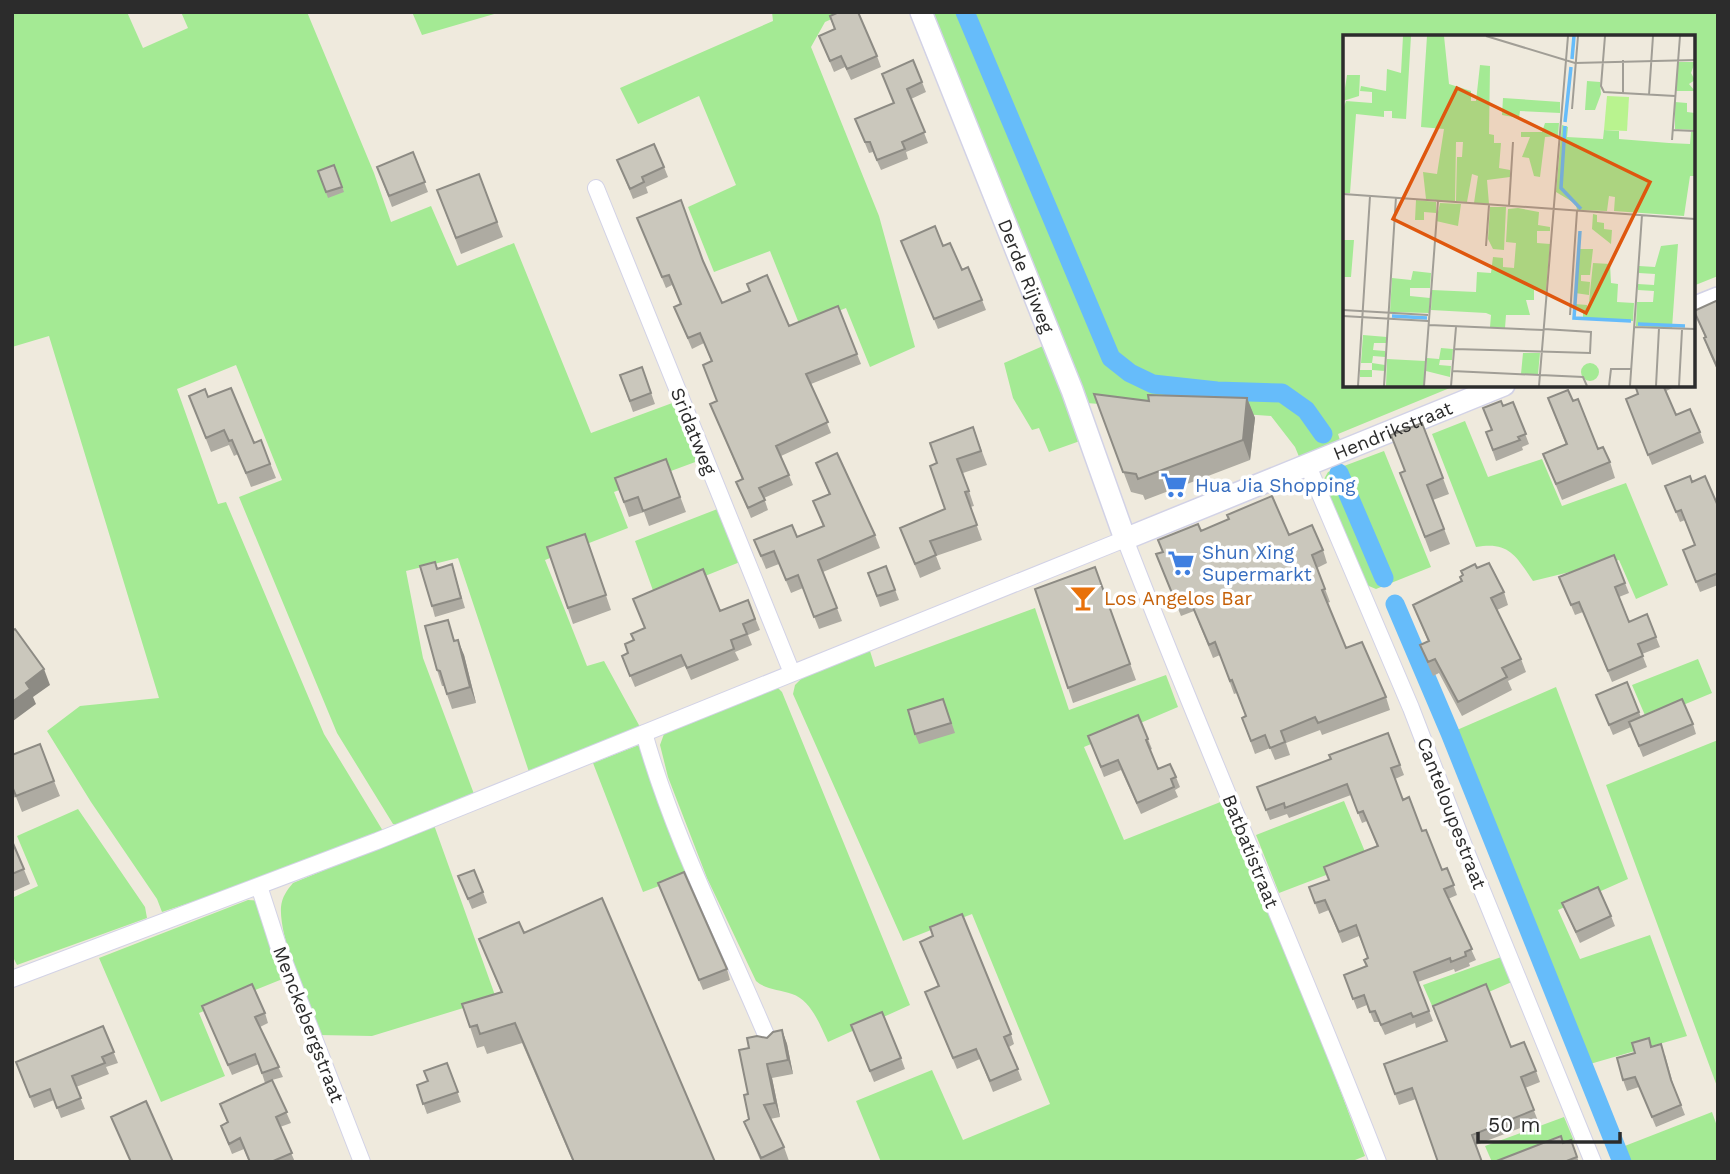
<svg xmlns="http://www.w3.org/2000/svg" width="1730" height="1174" font-family="'Work Sans',sans-serif">
  <style>
    .green { fill: #a4ea94 }
    .lines { fill: none; stroke-linecap: round; stroke-linejoin: round }
    .canal { stroke: #66bcfa; stroke-width: 19 }
    .street-casing { stroke: #d2d2e6; stroke-width: 18 }
    .secondary-casing { stroke: #d2d2e6; stroke-width: 24 }
    .street { stroke: #fff; stroke-width: 16 }
    .secondary { stroke: #fff; stroke-width: 21 }
    .wall { fill: #aeaba2 }
    .shaded-wall { fill: #8d8b84 }
    .building { fill: #cac7bc; stroke: #8d8b84; stroke-width: 2 }
    .labels { text-anchor: middle; stroke-width: 7; stroke-linejoin: round; paint-order: stroke }
    .street-label { font-size: 19px; fill: #2c2c2c; stroke: #fff }
    .shop-label { font-size: 19px; fill: #366cbe; stroke: #fff; text-anchor: start }
    .food-label { font-size: 19px; fill: #c56008; stroke: #fff; text-anchor: start }
    .inset-river { fill: none; stroke: #66bcfa; stroke-width: 3.5 }
    .inset-road { fill: none; stroke: #a19e96; stroke-width: 2 }
    .view { fill: #df570e; fill-opacity: 0.15; stroke: #df570e; stroke-width: 3.5 }
    .inset-edge { fill: none; stroke: #2c2c2c; stroke-width: 3.5 }
  </style>
  <rect width="100%" height="100%" fill="#efeadd"/>
  <!-- green -->
  <path class="green" d="M12 12H127L143 48 188 28 181 12H307L374 173 391 222 431 206 457 266 514 243 591 433 675 402 698 461 614 492 628 528 545 560 587 666 604 661 640 727 529 772 458 558 406 571 423 658 474 794 399 825 393 824 337 733 239 497 282 480 236 365 177 389 218 504 226 502 324 734 383 831 267 877 162 912 157 899 91 802 47 731 80 706 159 698 49 336 12 347Z
    M412 12H501L422 35Z
    M772 12H847L825 22 811 47 879 216 915 347 870 367 846 308 800 326 770 251 714 272 688 207 736 185 699 96 638 124 620 88 773 21Z
    M931 12H1718V276L1693 286V37H1345V385H1457L1338 434 1341 443 1300 459 1295 447 1271 416 1086 403Z
    M1043 346 1080 441 1049 452 1039 428 1032 430 1013 398 1004 363Z
    M1465 421 1488 477 1542 459 1562 506 1626 483 1668 585 1636 599 1619 560 1533 581C1516 556 1509 541 1476 547L1432 434Z
    M1384 451 1431 567 1376 589 1364 584 1323 481 1328 472Z
    M720 508 740 562 655 596 635 541Z
    M1035 608 1069 710 1166 675 1178 707 1084 747 1124 840 1223 801 1305 997 1365 1156 1350 1162H881L856 1101 932 1070 963 1140 1050 1104 972 914 903 941 793 694 795 685 802 678 870 651 875 667Z
    M1698 659 1712 693 1647 720 1632 685Z
    M777 687 782 692 910 1005 828 1042C820 1025 811 1000 792 994 779 989 766 990 756 981L707 878 668 777 660 745 664 734Z
    M1556 687 1628 879 1558 910 1580 959 1650 935 1687 1036 1583 1066 1450 733Z
    M1718 740V1089L1606 785Z
    M644 743 691 874 643 892 593 763Z
    M1344 801 1368 859 1279 893 1256 835Z
    M78 809 145 907 147 918 17 965 12 955V898L38 886 17 836Z
    M434 825 496 998 372 1036 319 1035C308 1003 279 939 281 907 282 897 287 890 293 883Z
    M248 900 261 901 285 978 199 1013 225 1076 161 1102 99 958Z
    M1504 956 1514 981 1436 1015 1423 985Z
    M1712 1112 1718 1129V1162H1622L1617 1149Z
    M1564 1117 1574 1141 1518 1162H1492L1485 1146Z"/>
  <g class="lines">
    <!-- canal -->
    <path class="canal" d="M965 12 1111 358 1130 373 1153 384 1217 391 1282 393 1306 410 1323 434
      M1339 473 1384 578
      M1395 604 1450 733 1622 1162"/>
    <!-- street casing -->
    <g class="street-casing">
      <path id="street" d="M596 188 792 673
        M1308 466 1411 708 1466 851 1593 1162
        M644 733C674 840 726 939 769 1042
        M259 886 279 948 362 1162
        M12 979 377 841 1125 539C1205 748 1297 953 1378 1162"/>
    </g>
    <!-- secondary casing -->
    <g class="secondary-casing">
      <g id="secondary">
        <path id="s1" d="M921 12 1072 390 1125 539 1504 385"/>
        <path d="M1693 308 1718 298"/>
      </g>
    </g>
    <!-- street -->
    <use href="#street" class="street"/>
    <!-- secondary -->
    <use href="#secondary" class="secondary"/>
  </g>
  <!-- wall -->
  <path class="wall" d="M830 16 877 56 881 67 851 80 845 67 834 72 819 36 834 29Z
    M882 74 922 82 926 92 911 99 928 143 906 152 908 159 881 170 873 152 869 153 855 119 894 103Z
    M413 152 428 192 392 207 377 167Z
    M617 160 664 167 668 177 646 187 648 193 633 199Z
    M334 165 344 192 328 198 318 171Z
    M479 174 503 237 461 254 437 190Z
    M637 218 703 261 722 303 789 326 838 306 861 364 811 384 831 433 781 456 793 485 764 498 768 510 751 518 736 482 742 479 710 404 717 401 711 361 704 343 692 349 674 307 681 304 672 285 666 288Z
    M901 241 943 246 982 300 986 310 938 329Z
    M1718 300V372L1709 352 1704 338 1705 337 1694 311Z
    M642 367 655 404 633 412 620 375Z
    M1634 385H1679L1666 391 1676 415 1700 432 1704 443 1652 465 1626 399 1638 394Z
    M1094 394 1149 401 1247 398 1255 418 1250 460 1145 500 1143 495 1131 492Z
    M189 396 208 397 254 443 261 440 276 478 251 487 238 454 234 456 229 445 211 452Z
    M1548 398 1573 401 1598 449 1610 462 1615 478 1562 500 1543 454 1566 445Z
    M1513 402 1529 444 1522 447 1523 450 1496 461 1486 432 1491 430Z
    M1422 423 1449 494 1433 500 1450 544 1430 552 1400 473 1404 471Z
    M973 427 987 465 963 473 974 506 970 507 982 540 936 556 941 569 920 578 900 528 945 509 937 463Z
    M666 459 686 512 649 526 644 512 629 517 615 478Z
    M816 463 875 535 880 548 823 572 842 621 819 629 803 588 791 593 779 564 766 569 754 540 797 537 823 526 813 501 829 494Z
    M1692 482 1718 506V585L1700 592 1683 550 1695 545 1685 520 1680 522 1665 486Z
    M1201 531 1289 535 1323 550 1327 563 1317 568 1330 602 1327 603 1346 648 1386 697 1390 710 1322 735 1320 730 1286 743 1290 755 1275 760 1270 748 1255 754 1242 718 1246 717 1237 693 1234 694 1220 655 1213 658 1194 611 1181 616 1161 567 1163 552Z
    M585 534 611 610 573 624 547 547Z
    M1614 555 1629 593 1619 597 1629 622 1656 637 1660 647 1642 654 1647 667 1612 682 1583 612 1575 615 1559 577Z
    M452 564 465 608 435 617 432 606Z
    M886 566 899 600 880 607 868 573Z
    M1095 567 1136 680 1073 703 1068 688Z
    M1477 568 1504 592 1508 605 1497 610 1521 659 1526 672 1508 681 1512 690 1462 716 1439 673 1433 676 1425 658 1420 645 1428 641 1413 605 1461 582Z
    M633 599 720 611 748 600 760 630 748 635 752 645 735 652 739 660 691 680 685 666 635 687 622 656 628 653 633 640 645 628Z
    M455 640 464 655 476 703 452 709 444 686H442L437 670Z
    M1627 682 1641 717 1693 724 1696 734 1643 757 1631 727 1613 735 1596 695Z
    M947 709 955 733 919 744 915 734Z
    M1138 715 1152 749 1150 750 1158 769 1176 777 1180 787 1175 790 1178 797 1141 814 1121 770 1104 777 1088 736Z
    M1388 733 1404 775 1395 779 1403 800 1422 831 1442 870 1447 868 1457 895 1448 899 1476 960 1469 963 1470 966 1455 972 1454 969 1418 982 1433 1021 1416 1028 1415 1023 1385 1035 1379 1022H1374L1367 1005 1357 1009 1344 975 1367 966 1368 958 1359 936 1342 943 1329 910 1319 914 1313 898 1329 880 1377 846 1367 821 1362 823 1351 795 1289 818 1287 814 1270 820 1257 787 1331 759Z
    M12 755 54 781 60 796 22 812 16 797 12 798Z
    M12 841 30 884 12 892Z
    M458 876 483 892 487 903 472 909Z
    M658 883 727 969 730 980 703 990Z
    M1562 903 1611 916 1615 926 1580 943Z
    M524 933 715 1162H573L522 1043 487 1054 484 1046 477 1048 470 1027 501 992 479 939Z
    M920 942 1011 1034 1014 1044 1009 1047 1022 1080 993 1092 980 1059 957 1069 925 992 939 987Z
    M202 1006 265 1013 268 1023 260 1027 283 1077 272 1080 291 1123 280 1127 295 1162H249L244 1149 232 1154 221 1126 227 1122 220 1104 265 1083 259 1064 232 1075Z
    M1433 1006 1511 1047 1536 1071 1540 1082 1525 1088 1538 1121 1476 1145 1416 1099 1399 1105 1384 1064 1446 1041Z
    M851 1025 901 1058 905 1069 874 1082Z
    M103 1026 118 1063 106 1067 109 1074 76 1087 85 1109 61 1118 54 1100 34 1108 16 1062Z
    M782 1030 787 1044 793 1074 772 1078 780 1117 770 1119 784 1147 789 1161 761 1162 744 1122 749 1119V1048Z
    M1649 1038 1652 1047 1665 1055 1674 1087 1685 1115 1656 1127 1639 1087 1627 1091 1623 1080 1635 1053Z
    M447 1063 461 1102 427 1114 417 1085 428 1081Z
    M1571 1140 1579 1162H1494L1563 1143Z"/>
  <!-- shaded-wall -->
  <path class="shaded-wall" d="M1247 398 1255 418 1250 460 1243 440Z
    M458 640 464 655 476 703 470 687Z
    M44 669 50 685 33 697 36 704 13 721 12 718V702L26 683Z
    M782 1030 787 1044 793 1074 788 1060Z
    M767 1064 772 1078 780 1117 775 1103Z"/>
  <!-- building -->
  <path class="building" d="M839 12H858L877 56 847 69 841 56 830 61 819 36 835 29 830 16Z
    M913 60 922 82 907 89 925 132 902 142 905 149 877 160 870 142H865L855 119 894 103 882 74Z
    M654 144 664 167 642 177 644 182 630 189 617 160Z
    M413 152 425 182 389 196 377 167Z
    M334 165 342 187 326 192 318 171Z
    M479 174 497 222 456 238 437 190Z
    M681 200 703 261 722 303 750 291 747 284 767 275 789 326 838 306 857 354 806 374 828 422 776 446 789 475 759 488 765 500 748 508 736 482 743 479 710 404 717 401 703 365 712 361 700 333 688 338 674 307 681 304 669 275 662 277 637 218Z
    M935 226 943 246 950 243 962 270 968 267 982 300 934 319 901 241Z
    M1718 300V369L1704 338 1706 337 1694 311Z
    M642 367 651 393 630 401 620 375Z
    M1635 385H1663L1676 415 1690 409 1700 432 1648 455 1626 399 1638 394Z
    M231 388 254 443 261 440 270 464 246 473 232 440 229 441 224 430 206 438 189 396 205 389 208 397Z
    M1568 390 1573 401 1578 399 1598 449 1603 447 1610 462 1556 484 1543 454 1567 444 1548 398Z
    M1094 394 1149 401 1148 395 1247 398 1243 440 1138 479 1136 474 1123 472Z
    M1501 401 1503 406 1513 402 1526 434 1518 437 1520 440 1493 450 1486 432 1492 430 1483 408Z
    M1422 423 1443 478 1427 485 1444 529 1425 537 1400 473 1405 471 1391 435Z
    M973 427 981 451 957 459 969 491 965 492 977 525 930 541 936 555 915 564 900 528 945 509 930 466 937 463 930 443Z
    M837 453 875 535 818 560 837 608 814 617 798 575 786 580 774 551 761 556 754 540 792 525 797 537 824 526 813 501 830 494 816 463Z
    M666 459 680 497 643 511 638 497 624 502 615 478Z
    M1690 476 1692 482 1705 476 1718 506V573L1696 582 1683 550 1695 545 1681 510 1676 512 1665 486Z
    M1272 496 1289 535 1312 525 1323 550 1312 555 1325 589 1322 590 1346 648 1362 642 1386 697 1318 723 1315 717 1281 731 1285 742 1270 748 1265 735 1251 741 1242 718 1246 716 1232 680 1230 681 1215 642 1209 645 1189 598 1176 603 1156 554 1163 552 1158 540 1198 524 1201 531 1229 519 1227 515Z
    M585 534 606 595 568 608 547 547Z
    M1614 555 1625 583 1615 587 1629 622 1647 614 1656 637 1638 644 1643 656 1608 671 1579 602 1571 605 1559 577Z
    M435 562 437 569 452 564 461 598 432 606 420 566Z
    M1489 563 1504 592 1491 598 1521 659 1502 668 1507 677 1458 702 1435 659 1428 662 1420 645 1429 641 1413 605 1462 581 1460 577 1463 575 1461 571 1475 564 1477 568Z
    M886 566 895 590 877 596 868 573Z
    M1095 567 1130 664 1068 688 1035 589Z
    M703 569 720 611 748 600 755 619 743 624 747 634 731 640 734 649 687 668 681 655 630 676 622 656 628 653 625 644 634 640 631 634 645 628 633 599Z
    M448 620 454 641 458 640 470 687 447 694 440 671 437 670 425 626Z
    M15 629 44 669 26 683 30 689 12 702V631Z
    M1627 682 1639 712 1609 725 1596 695Z
    M943 699 951 723 915 734 908 710Z
    M1682 699 1693 724 1639 746 1629 722Z
    M1138 715 1148 739 1146 740 1158 769 1170 764 1176 777 1171 779 1174 787 1137 803 1118 760 1101 767 1088 736Z
    M1388 733 1400 765 1391 768 1403 800 1409 797 1422 831 1426 830 1442 870 1447 868 1454 885 1444 889 1472 949 1465 952 1466 956 1451 962 1450 958 1414 972 1429 1011 1413 1017 1411 1013 1381 1025 1375 1011 1370 1012 1364 995 1353 999 1344 975 1367 966 1364 960 1368 958 1356 925 1339 932 1325 900 1315 903 1309 887 1329 880 1324 867 1378 846 1363 811 1358 813 1347 784 1285 808 1284 803 1266 810 1257 787 1331 759 1329 755Z
    M40 744 54 781 16 796 12 786V755Z
    M12 841 24 869 12 874Z
    M474 870 483 892 468 899 458 876Z
    M684 872 727 969 699 980 658 883Z
    M1598 887 1611 916 1576 932 1562 903Z
    M602 898 715 1162H574L515 1023 480 1034 477 1025 470 1027 462 1004 502 992 479 939 519 922 524 933Z
    M962 914 1011 1034 1004 1037 1018 1069 990 1081 976 1049 953 1058 925 992 939 986 920 942 933 936 930 927Z
    M252 984 265 1013 255 1017 279 1067 262 1073 255 1054 228 1065 202 1006Z
    M1486 984 1511 1047 1524 1042 1536 1071 1521 1077 1534 1110 1472 1135 1482 1162H1438L1412 1088 1395 1094 1384 1064 1447 1041 1433 1006Z
    M882 1012 901 1058 870 1071 851 1025Z
    M103 1026 114 1052 102 1057 105 1063 72 1076 81 1098 57 1108 50 1089 30 1097 16 1062Z
    M782 1030 788 1060 767 1064 775 1103 764 1105 784 1147 761 1158 744 1122 749 1119 744 1095 748 1094 739 1050 749 1048 747 1038 757 1036 767 1038 773 1032Z
    M1649 1038 1651 1047 1661 1044 1671 1080 1681 1105 1652 1117 1635 1077 1623 1080 1617 1058 1635 1053 1632 1043Z
    M447 1063 458 1092 423 1104 417 1085 428 1081 424 1071Z
    M272 1080 287 1112 276 1117 292 1153 271 1162H250L240 1138 229 1144 221 1126 228 1122 220 1104Z
    M146 1101 173 1162H131L111 1117Z
    M1561 1136 1563 1143 1571 1140 1577 1157 1564 1162H1494Z"/>
  <!-- icons -->
  <defs>
    <g id="supermarket-bare" transform="scale(2.1)"><path d="M-6-5.5h2.5l.6 2H6L4.5 2H-2.5L-4.4-4H-6ZM-1.5 3.2a1.3 1.3 0 1 0 .1 0ZM3 3.2a1.3 1.3 0 1 0 .1 0Z" fill="#3f7fe0" stroke="#fff" stroke-width="2.5" paint-order="stroke"/></g>
    <g id="bar-bare" transform="scale(2.1)"><path d="M-6-5H6L.8 .8V4.5H3.5V6h-7V4.5H-.8V.8Z" fill="#e8710a" stroke="#fff" stroke-width="2.5" paint-order="stroke"/></g>
  </defs>
  <g fill-rule="evenodd">
    <use href="#supermarket-bare" x="1174" y="485"/>
    <use href="#supermarket-bare" x="1181" y="563"/>
    <use href="#bar-bare" x="1083" y="598"/>
  </g>
  <g class="labels">
    <!-- street labels -->
    <g class="street-label">
      <text dy="7" stroke="none"><textPath href="#s1" startOffset="284">Derde Rijweg</textPath></text>
      <text transform="translate(694 431) rotate(68)" y="7">Sridatweg</text>
      <text dy="7" stroke="none"><textPath href="#s1" startOffset="854">Hendrikstraat</textPath></text>
      <text transform="translate(1452 813) rotate(69)" y="7">Canteloupestraat</text>
      <text transform="translate(1251 851) rotate(68)" y="7">Batbatistraat</text>
      <text transform="translate(309 1024) rotate(69)" y="7">Menckebergstraat</text>
    </g>
    <!-- shop labels -->
    <g class="shop-label">
      <text x="1195" y="492">Hua Jia Shopping</text>
      <text x="1202" y="559">Shun Xing<tspan x="1202" dy="22">Supermarkt</tspan></text>
    </g>
    <!-- food labels -->
    <g class="food-label">
      <text x="1104" y="605">Los Angelos Bar</text>
    </g>
  </g>
  <!-- overview -->
  <g transform="translate(1343 35)">
    <rect width="352" height="352" fill="#efeadd"/>
    <path d="M60 1H68L63 84 49 83V76H41V82L13 79 7 158H0V75L3 66 29 68V57L17 56 18 51 43 56 44 34 58 38ZM84 1H101L106 49 128 56V66H133L137 30 147 31 146 99 151 100V108H158L156 133 167 135V142L144 145 146 169 131 168 135 141 129 139 124 167 113 166 114 122H119L120 107H113L112 167 83 164 80 137 94 139 101 94 78 92ZM335 27H352L348 38 352 45 346 49 352 56H333ZM4 40H17L16 61 0 66ZM244 46 257 47 258 59 252 75H242ZM160 63 217 67V78L177 76 176 83 159 80ZM332 67 344 68V77L352 78V95L332 94ZM202 88H216L215 101 202 102 197 142 191 141 186 123 179 122 187 102H178V97H199ZM219 90 225 92 224 102 260 104 261 95 276 96V104L326 108 347 109 348 97H352V141H347L341 181 271 176 272 162 266 161 264 176 234 175 233 169 213 157ZM73 165 93 167V178L81 177V185H72ZM97 168 118 169 115 191 93 186ZM147 172H163L161 215 150 214 145 204ZM175 173 196 177 195 190 207 192V196H194V208L207 209 203 256 191 255V265H183L187 280H163L162 293 147 292 148 280 143 278 88 275 89 255 133 257 134 237 148 238 150 222 160 223V232L171 233 173 208 163 207 165 174ZM250 179 254 180V187L261 188V194L269 195 268 209 249 194ZM0 205H11L8 242H0ZM335 209 329 293 293 291 294 267H310L311 256 295 255V249L311 250 312 239 296 238V231L312 232 318 211ZM236 214H250L247 240H238V246L247 247 246 260 232 258ZM250 228 267 229 268 248 275 249 274 267 291 268 290 286 240 284V276L231 275 232 269 244 270 245 277ZM70 236 88 238 87 253H67V261L87 263 86 278 47 277 49 243 68 245ZM20 300 44 302 43 308H31L30 315 42 316V322L30 321 29 328 42 330V336L29 335V342H17V335H29V328H18ZM98 313 110 314 109 325H97L96 330 108 331 107 342 83 336 84 323 96 324ZM180 318H197L195 339H178ZM44 324 82 326 81 351H43ZM238 337a9 9 0 1 1 18 0a9 9 0 1 1-18 0Z" fill="#a4ea94"/>
    <path d="M264 61 286 62 284 96 261 95Z" fill="#b9f38f"/>
    <path class="inset-river" d="M229 24 231 1M222 87 228 32M222 91 218 153 238 174M237 196 231 283 288 286M49 281 84 283M295 289 342 291"/>
    <path class="inset-road" d="M143 1 232 28 352 25M262 1 258 51 261 57 332 61M280 58V25M306 60 310 1M229 74 235 1M329 95 352 96M329 105 337 1M0 159 352 184M166 171 170 107M143 211 146 170M0 275 85 280M227 280 234 176M0 281 85 286M86 290 201 295M291 292 352 294M111 314 247 318 248 297 201 294M109 336 240 342 244 351M15 351 27 161M41 351 53 162M81 351 95 166M108 351 113 292M196 351 225 1M266 351 268 334H288M287 351 299 180M313 351 316 293M336 351 339 295"/>
    <path class="view" d="M114 53 307 147 243 278 50 184Z"/>
    <rect width="352" height="352" class="inset-edge"/>
  </g>
  <!-- border -->
  <rect width="1730" height="1174" fill="none" stroke="#2c2c2c" stroke-width="28"/>
  <!-- scale -->
  <path d="M1478 1132v10h142v-10" fill="none" stroke="#2c2c2c" stroke-width="3.5"/>
  <text x="1488" y="1132" font-size="21" fill="#2c2c2c" stroke="#ffffff" stroke-width="5" paint-order="stroke">50 m</text>
</svg>
